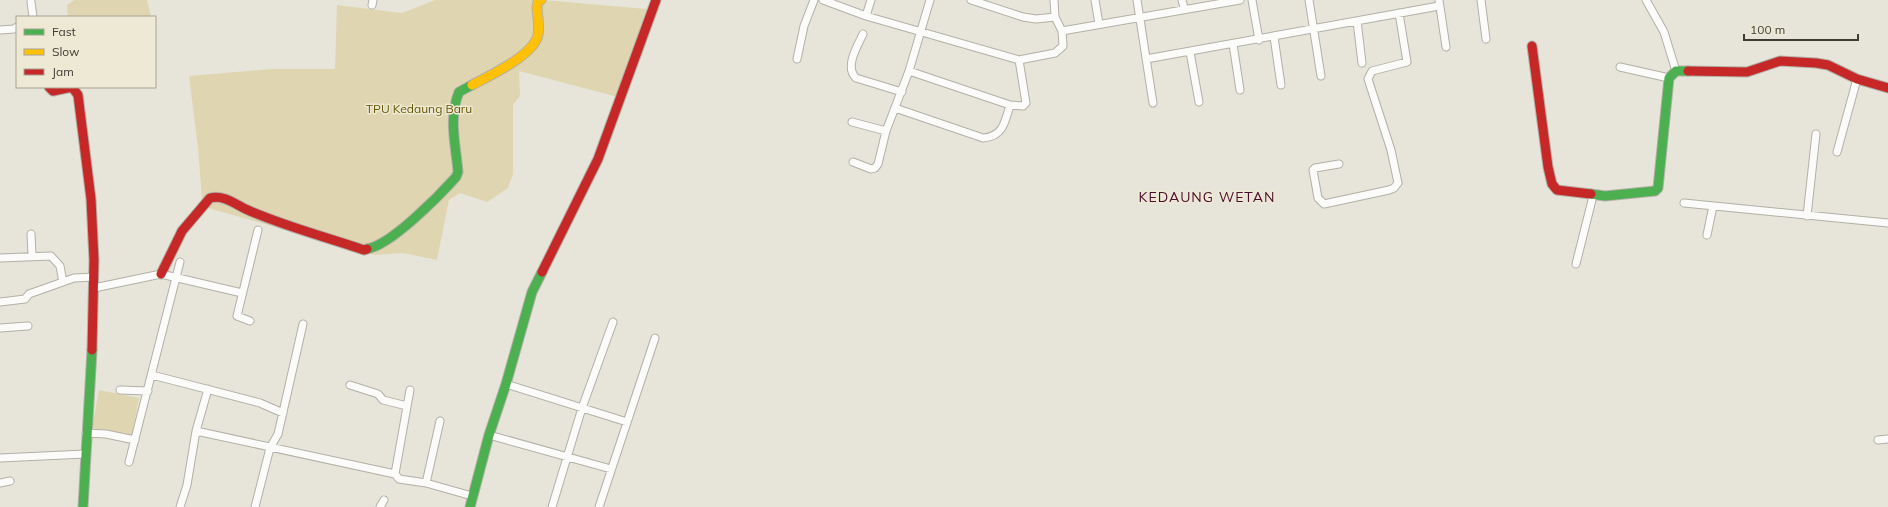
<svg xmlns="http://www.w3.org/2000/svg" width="1888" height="507" font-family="Mulish,sans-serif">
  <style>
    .green { fill: #dfd6b1 }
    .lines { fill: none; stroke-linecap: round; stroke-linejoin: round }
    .street-casing { stroke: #b2b0a7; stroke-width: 9 }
    .fast-casing { stroke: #b2b0a7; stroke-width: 11 }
    .slow-casing { stroke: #b2b0a7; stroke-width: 11 }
    .jam-casing { stroke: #b2b0a7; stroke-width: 11 }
    .street { stroke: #fbfbf9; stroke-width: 7 }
    .fast { stroke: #4caf50; stroke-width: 9 }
    .slow { stroke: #ffc107; stroke-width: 9 }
    .jam { stroke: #c62828; stroke-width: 9 }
    .labels { text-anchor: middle; stroke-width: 3; stroke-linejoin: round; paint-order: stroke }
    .park-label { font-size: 12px; fill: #675600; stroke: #ede9d4 }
    .quarter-label { font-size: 14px; letter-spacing: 1px; fill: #4c0c2e; stroke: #ede9d4 }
  </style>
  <rect width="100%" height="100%" fill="#e7e5da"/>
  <!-- green -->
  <path class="green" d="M74 0H147L151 17H68L67 5Z
    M435 0H544L647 9 618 97 519 71 520 96 513 105V174L508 188 487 202 460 193 449 200 437 260 403 253 375 255 208 208 202 199 198 148 189 76 271 69H335L337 5 402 13Z
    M99 390 139 398 132 435 92 428Z"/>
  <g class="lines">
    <!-- street casing -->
    <g class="street-casing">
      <path id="street" d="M823 0 866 16 1019 60 1055 53 1063 46 1062 31 1055 17 1054 0
        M971 0 1023 17 1036 19 1055 17
        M1095 0 1099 24
        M1137 0 1153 103
        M1182 0 1184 8
        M1252 0 1259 40
        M1309 0 1321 76
        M1439 0 1446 47
        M1481 0 1486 39
        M1646 0 1664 32 1676 71
        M31 2 33 17
        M372 5 373 0
        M866 16 871 0
        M1357 21 1362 63
        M0 30 14 29 17 27
        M1062 31 1240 0
        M863 34C858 45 844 67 856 78L902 92
        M1274 37 1281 85
        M1233 44 1240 90
        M1190 52 1199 102
        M797 59 804 26 814 0
        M1146 59 1439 6
        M1620 67 1669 78
        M909 71 1010 105 1023 106 1026 103 1019 60
        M895 108 983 138C1003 137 1005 122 1010 105
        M852 122 886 131
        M1837 152 1857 79
        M853 162 871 169 875 168 878 164 886 131 909 71 930 0
        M1339 164 1315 168 1313 170 1318 198 1324 204 1389 190 1394 188 1398 183 1391 150 1368 79 1372 71 1407 62 1399 13
        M1684 203 1888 223
        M1807 216 1816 134
        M31 234 32 255
        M1707 235 1713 206
        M0 258 51 256 60 266 63 282
        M1576 264 1593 196
        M94 288 161 274 242 293
        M0 302 25 299 29 294 74 278 94 277
        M250 321 237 316 258 230
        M0 328 28 326
        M152 375 260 403 283 413
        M506 384 627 422
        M350 385 378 394 383 400 407 406
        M120 390 148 391
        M410 390 395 474 399 479 426 483 472 496
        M196 431 208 389
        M86 433 106 434 135 440
        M489 435 611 469
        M1878 440 1888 439
        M0 458 85 454
        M129 462 180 262
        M0 483 10 481
        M426 483 440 421
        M180 507 187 485 196 431 395 474
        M255 507 270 448 278 434 303 324
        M380 507 384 500
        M552 507 582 408 613 322
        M599 507 655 338"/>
    </g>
    <!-- fast casing -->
    <g class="fast-casing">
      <path id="fast" d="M1591 194 1605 196 1655 191 1658 188 1669 78 1676 71H1688
        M367 249C391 245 439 196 456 177L458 172C456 145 448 119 459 92L472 85
        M83 507 92 350
        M470 507 489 435 506 384 532 292 542 272"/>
    </g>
    <!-- slow casing -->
    <g class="slow-casing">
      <path id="slow" d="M472 85C489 76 534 55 538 35 540 25 537 16 537 7L538 2 541 0"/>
    </g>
    <!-- jam casing -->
    <g class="jam-casing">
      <path id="jam" d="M1532 46 1548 167 1552 184 1557 190 1591 194
        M1688 71 1747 72 1780 61 1816 63 1828 65 1857 79 1888 88
        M49 87 53 91 72 87 78 95 91 199 94 260 92 350
        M542 272 598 159 656 0
        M161 274 182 231 210 198C225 194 237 206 250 211 287 227 326 237 364 250L367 249"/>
    </g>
    <!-- street -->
    <use href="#street" class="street"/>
    <!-- fast -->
    <use href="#fast" class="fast"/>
    <!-- slow -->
    <use href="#slow" class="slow"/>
    <!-- jam -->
    <use href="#jam" class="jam"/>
  </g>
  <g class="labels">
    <!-- park labels -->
    <g class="park-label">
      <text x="419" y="113">TPU Kedaung Baru</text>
    </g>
    <!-- quarter labels -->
    <g class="quarter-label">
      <text x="1207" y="202">KEDAUNG WETAN</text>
    </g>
  </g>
  <!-- legend -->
  <rect x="16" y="16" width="140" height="72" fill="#ede9d4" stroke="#a7a394"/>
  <rect x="24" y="29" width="20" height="6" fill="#4caf50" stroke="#a7a394"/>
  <text x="52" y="36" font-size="12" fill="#3d3b33">Fast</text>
  <rect x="24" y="49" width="20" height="6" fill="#ffc107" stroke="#a7a394"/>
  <text x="52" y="56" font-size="12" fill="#3d3b33">Slow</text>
  <rect x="24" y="69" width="20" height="6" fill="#c62828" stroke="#a7a394"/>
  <text x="52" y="76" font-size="12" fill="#3d3b33">Jam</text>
  <!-- scale -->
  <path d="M1744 34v6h114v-6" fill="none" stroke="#3d3b33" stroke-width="2"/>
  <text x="1750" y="34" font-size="12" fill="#3d3b33" stroke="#ede9d4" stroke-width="3" paint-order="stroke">100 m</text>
</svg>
